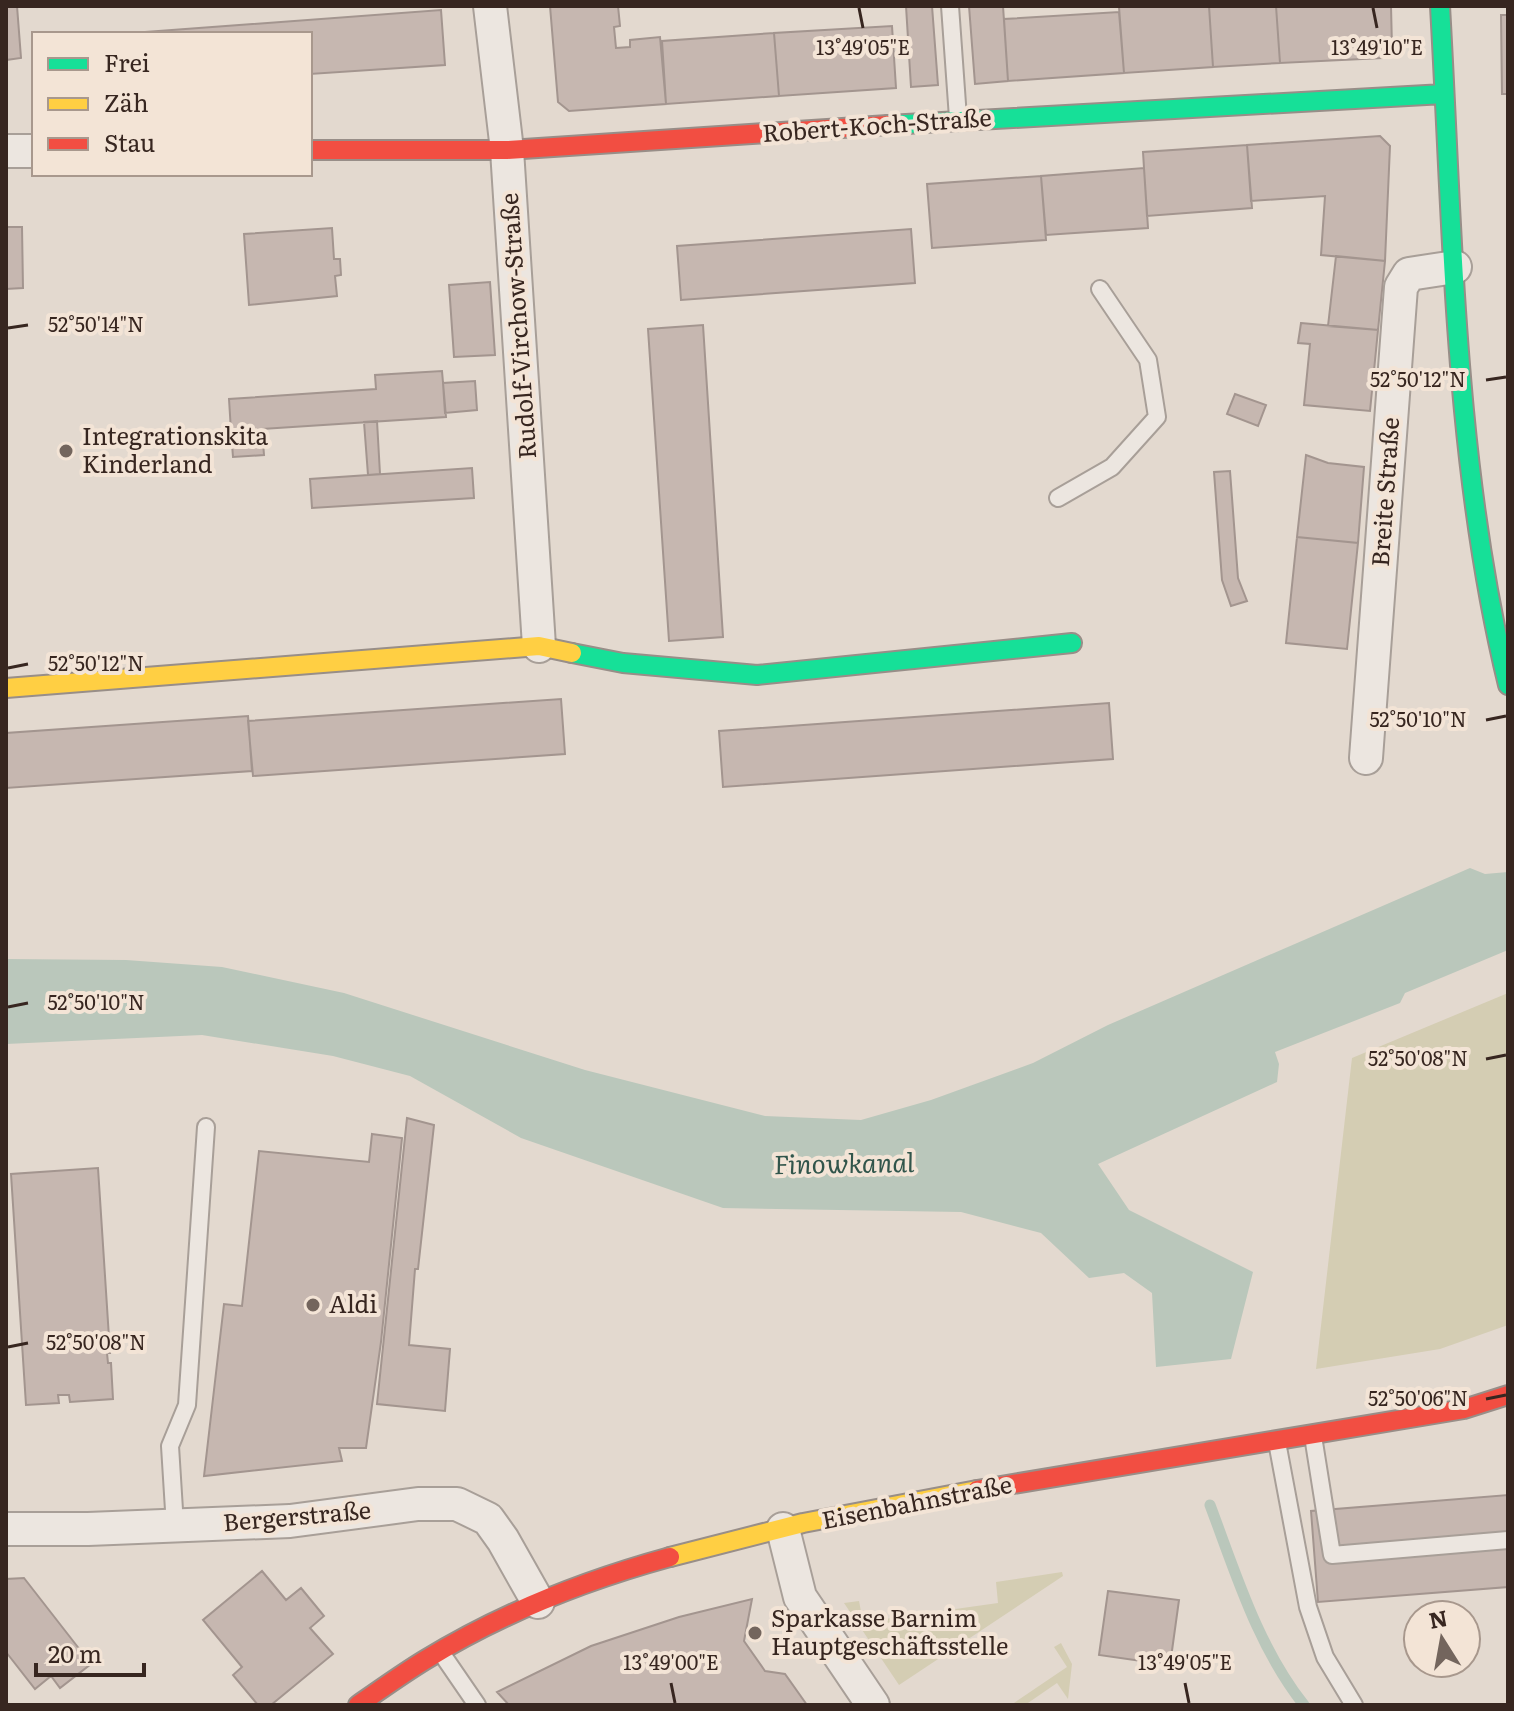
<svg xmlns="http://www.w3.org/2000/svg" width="1514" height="1711" font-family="Literata,serif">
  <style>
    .green { fill: #d4cdb3 }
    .water { fill: #bac7bb }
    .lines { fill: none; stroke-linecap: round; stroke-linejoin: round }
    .stream { stroke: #bac7bb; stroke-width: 11 }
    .building { fill: #c6b7b0; stroke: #a3958f; stroke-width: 2 }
    .lane-casing { stroke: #a89f98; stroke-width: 20 }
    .street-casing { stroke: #a89f98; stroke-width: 36 }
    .fast-casing { stroke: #988e88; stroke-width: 22 }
    .slow-casing { stroke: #988e88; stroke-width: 22 }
    .jam-casing { stroke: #988e88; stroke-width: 22 }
    .lane { stroke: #ece6e0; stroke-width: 16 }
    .street { stroke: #ece6e0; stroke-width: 32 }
    .fast { stroke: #16e098; stroke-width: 18 }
    .slow { stroke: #ffcf43; stroke-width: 18 }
    .jam { stroke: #f24e42; stroke-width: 18 }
    .ticks { fill: none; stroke: #372620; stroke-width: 3 }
    .poi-dot { fill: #73655d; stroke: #f3e4d6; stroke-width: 3 }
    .labels { text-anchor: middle; stroke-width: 8; stroke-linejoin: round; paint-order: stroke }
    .street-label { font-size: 24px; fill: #372620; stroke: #f3e4d6 }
    .poi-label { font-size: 24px; fill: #372620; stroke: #f3e4d6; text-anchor: start }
    .water-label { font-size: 26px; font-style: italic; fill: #31554b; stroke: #f3e4d6 }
    .ticks-label { font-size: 20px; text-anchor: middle; fill: #372620; stroke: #f3e4d6; stroke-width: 8; stroke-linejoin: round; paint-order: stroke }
  </style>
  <rect width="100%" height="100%" fill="#e3d9cf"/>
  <!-- green -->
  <path class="green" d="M1508 993V1325L1440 1349 1316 1369 1352 1058Z
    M1062 1572 1063 1576 899 1685 844 1603 859 1601 863 1622 998 1603 996 1582Z
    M1061 1643 1072 1664 1068 1699 1057 1683 1025 1705H1011L1067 1667 1054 1647Z"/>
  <!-- water -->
  <path class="water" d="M1470 868 1485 874 1508 872V950L1405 993 1400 1003 1275 1052 1279 1064 1277 1082 1098 1164 1129 1210 1253 1272 1231 1359 1156 1367 1152 1293 1124 1273 1089 1278 1041 1233 961 1212 723 1208 521 1138 410 1076 333 1056 202 1035 6 1044V959L126 960 222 967 344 993 585 1070 765 1116 861 1120 931 1100 1033 1063 1108 1025Z"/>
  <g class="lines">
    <!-- stream -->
    <path class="stream" d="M1210 1505C1236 1574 1258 1647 1304 1705"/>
  </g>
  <!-- building -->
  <path class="building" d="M6 6H17L21 58 6 60Z
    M550 6H618L620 26 614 27 616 48 630 47V40L660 37 666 104 569 111 558 102Z
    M906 6H932L938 85 911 87Z
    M969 6H1003L1008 81 975 84Z
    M1209 6 1213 67 1124 73 1119 7Z
    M1209 6H1276L1280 63 1213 67Z
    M1276 6H1391L1392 48 1383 58 1280 63Z
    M441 10 445 65 310 74V34H118Z
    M1119 12 1124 73 1008 81 1004 19Z
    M1501 15H1508V94H1502Z
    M892 26 896 88 779 96 774 33Z
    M774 33 779 96 666 104 662 41Z
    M1380 136 1390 146 1385 261 1321 255 1325 196 1251 201 1247 145Z
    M1247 145 1252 208 1147 216 1143 152Z
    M1144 168 1148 228 1046 235 1041 176Z
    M1041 176 1046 240 932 248 927 184Z
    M6 227H22L23 288 6 289Z
    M332 228 334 259H340L341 275 335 276 337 296 249 305 244 234Z
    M911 229 915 283 681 300 677 246Z
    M1336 256 1385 261 1378 330 1328 326Z
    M490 282 495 355 454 357 449 285Z
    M1301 323 1378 330 1370 411 1304 405 1310 344 1298 343Z
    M703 325 723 637 669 641 648 329Z
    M442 371 446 417 231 431 229 399 376 389 375 375Z
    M475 381 477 410 445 413 443 383Z
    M1235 394 1266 405 1258 426 1227 414Z
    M377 421 380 474 368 475 364 422Z
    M262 429 264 455 233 457 231 431Z
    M1306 455 1328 463 1364 467 1358 543 1297 537Z
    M472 468 474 498 312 508 310 479Z
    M1230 471 1238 578 1247 601 1231 606 1222 580 1214 472Z
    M1297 537 1358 543 1347 649 1286 643Z
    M561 699 565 754 253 776 248 721Z
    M1109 703 1113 759 723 787 719 731Z
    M248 716 252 771 6 788V733Z
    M407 1118 434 1125 418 1269H415L409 1345 450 1349 445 1411 377 1404Z
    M372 1134 402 1138 381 1342 366 1448H339L342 1461 204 1476 224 1304 242 1306 259 1151 369 1162Z
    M98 1168 110 1353H107L108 1363H111L113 1399 70 1402 69 1395H58L59 1403 26 1405 11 1174Z
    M1508 1495V1587L1318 1602 1311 1511Z
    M262 1571 286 1600 301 1588 324 1616 310 1628 333 1654 271 1705H258L233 1675 242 1667 203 1620Z
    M24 1578 91 1664 60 1688 51 1676 35 1689 6 1652V1579Z
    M1108 1591 1179 1600 1170 1665 1099 1655Z
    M752 1599 744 1641 765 1671 785 1674 807 1705H509L497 1692 591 1646 679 1617Z"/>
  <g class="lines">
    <!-- lane casing -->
    <g class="lane-casing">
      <path id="lane" d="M950 6 958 118
        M1058 498 1112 467 1157 417 1148 360 1100 289
        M1313 1436 1332 1555 1508 1540
        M1277 1442 1308 1607 1325 1657 1354 1705
        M175 1526 170 1446 187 1405 206 1127
        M442 1654 477 1705"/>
    </g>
    <!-- street casing -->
    <g class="street-casing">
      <path id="street" d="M490 6 507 150 539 646
        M6 151H34
        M1366 758 1401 287 1409 274 1455 267
        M6 1529H88L290 1521 418 1504H457L488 1519 503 1540 538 1602
        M783 1529 800 1597 873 1705"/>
    </g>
    <!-- fast casing -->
    <g class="fast-casing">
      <path id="fast" d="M1440 6C1453 232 1454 464 1508 685
        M888 125 1444 94
        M572 653 623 663 757 675 1072 643"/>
    </g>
    <!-- slow casing -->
    <g class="slow-casing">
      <path id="slow" d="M6 688 539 646 572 653
        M670 1557 803 1523 977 1490"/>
    </g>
    <!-- jam casing -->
    <g class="jam-casing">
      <path id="jam" d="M310 150H507L888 125
        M977 1490 1464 1409 1508 1395
        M358 1705C380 1690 402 1674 425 1660 500 1614 586 1580 670 1557"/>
    </g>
    <!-- lane -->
    <use href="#lane" class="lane"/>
    <!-- street -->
    <use href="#street" class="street"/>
    <!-- fast -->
    <use href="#fast" class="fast"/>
    <!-- slow -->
    <use href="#slow" class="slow"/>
    <!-- jam -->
    <use href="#jam" class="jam"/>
  </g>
  <!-- ticks -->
  <path class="ticks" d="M859 8 863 28M1373 8 1377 28M8 328 28 325M1486 380 1506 377M8 668 28 664M1486 720 1506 716M8 1007 28 1003M1486 1059 1506 1055M8 1347 28 1343M1486 1399 1506 1395M671 1683 675 1703M1185 1683 1189 1703"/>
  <!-- markers -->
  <g class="poi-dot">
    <circle cx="66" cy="451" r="8"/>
    <circle cx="313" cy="1305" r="8"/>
    <circle cx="755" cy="1633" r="8"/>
  </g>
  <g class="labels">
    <!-- street labels -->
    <g class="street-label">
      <text transform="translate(877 126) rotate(-4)" y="8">Robert-Koch-Straße</text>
      <text transform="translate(519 326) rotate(-94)" y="8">Rudolf-Virchow-Straße</text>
      <text transform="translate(1386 492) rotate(-86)" y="8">Breite Straße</text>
      <text transform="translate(917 1503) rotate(-11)" y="8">Eisenbahnstraße</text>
      <text transform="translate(297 1517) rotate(-5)" y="8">Bergerstraße</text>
    </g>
    <!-- poi labels -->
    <g class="poi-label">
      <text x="82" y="445">Integrationskita<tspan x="82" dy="28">Kinderland</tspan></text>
      <text x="329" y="1313">Aldi</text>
      <text x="771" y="1627">Sparkasse Barnim<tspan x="771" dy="28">Hauptgeschäftsstelle</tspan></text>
    </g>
    <!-- water labels -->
    <g class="water-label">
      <text transform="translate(844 1164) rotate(-1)" y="9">Finowkanal</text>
    </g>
  </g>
  <g class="ticks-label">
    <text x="863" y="55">13°49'05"E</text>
    <text x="1377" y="55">13°49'10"E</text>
    <text x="96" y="332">52°50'14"N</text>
    <text x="1418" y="387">52°50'12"N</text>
    <text x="96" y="671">52°50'12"N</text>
    <text x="1418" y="727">52°50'10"N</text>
    <text x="96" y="1010">52°50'10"N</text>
    <text x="1418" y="1066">52°50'08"N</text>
    <text x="96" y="1350">52°50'08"N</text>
    <text x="1418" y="1406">52°50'06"N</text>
    <text x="671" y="1670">13°49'00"E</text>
    <text x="1185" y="1670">13°49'05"E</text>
  </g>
  <!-- border -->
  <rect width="1514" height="1711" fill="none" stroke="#372620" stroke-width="16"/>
  <!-- legend -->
  <rect x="32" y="32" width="280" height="144" fill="#f3e4d6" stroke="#a8988d" stroke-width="2"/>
  <rect x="48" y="58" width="40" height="12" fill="#16e098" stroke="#a8988d" stroke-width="2"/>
  <text x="104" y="72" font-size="24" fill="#372620">Frei</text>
  <rect x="48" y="98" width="40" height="12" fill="#ffcf43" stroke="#a8988d" stroke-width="2"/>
  <text x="104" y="112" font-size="24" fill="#372620">Zäh</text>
  <rect x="48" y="138" width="40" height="12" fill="#f24e42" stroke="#a8988d" stroke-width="2"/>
  <text x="104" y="152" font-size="24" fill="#372620">Stau</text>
  <!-- north arrow -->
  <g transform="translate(1442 1639) rotate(349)"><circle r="38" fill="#f3e4d6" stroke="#a8988d" stroke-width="2"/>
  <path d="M0-6L14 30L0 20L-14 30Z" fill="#73655d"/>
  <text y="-12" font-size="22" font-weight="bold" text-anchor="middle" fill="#372620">N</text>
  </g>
  <!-- scale -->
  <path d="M36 1663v12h108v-12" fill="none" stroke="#372620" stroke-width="4"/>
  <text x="48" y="1663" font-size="24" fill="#372620" stroke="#f3e4d6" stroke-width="6" paint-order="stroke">20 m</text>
</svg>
